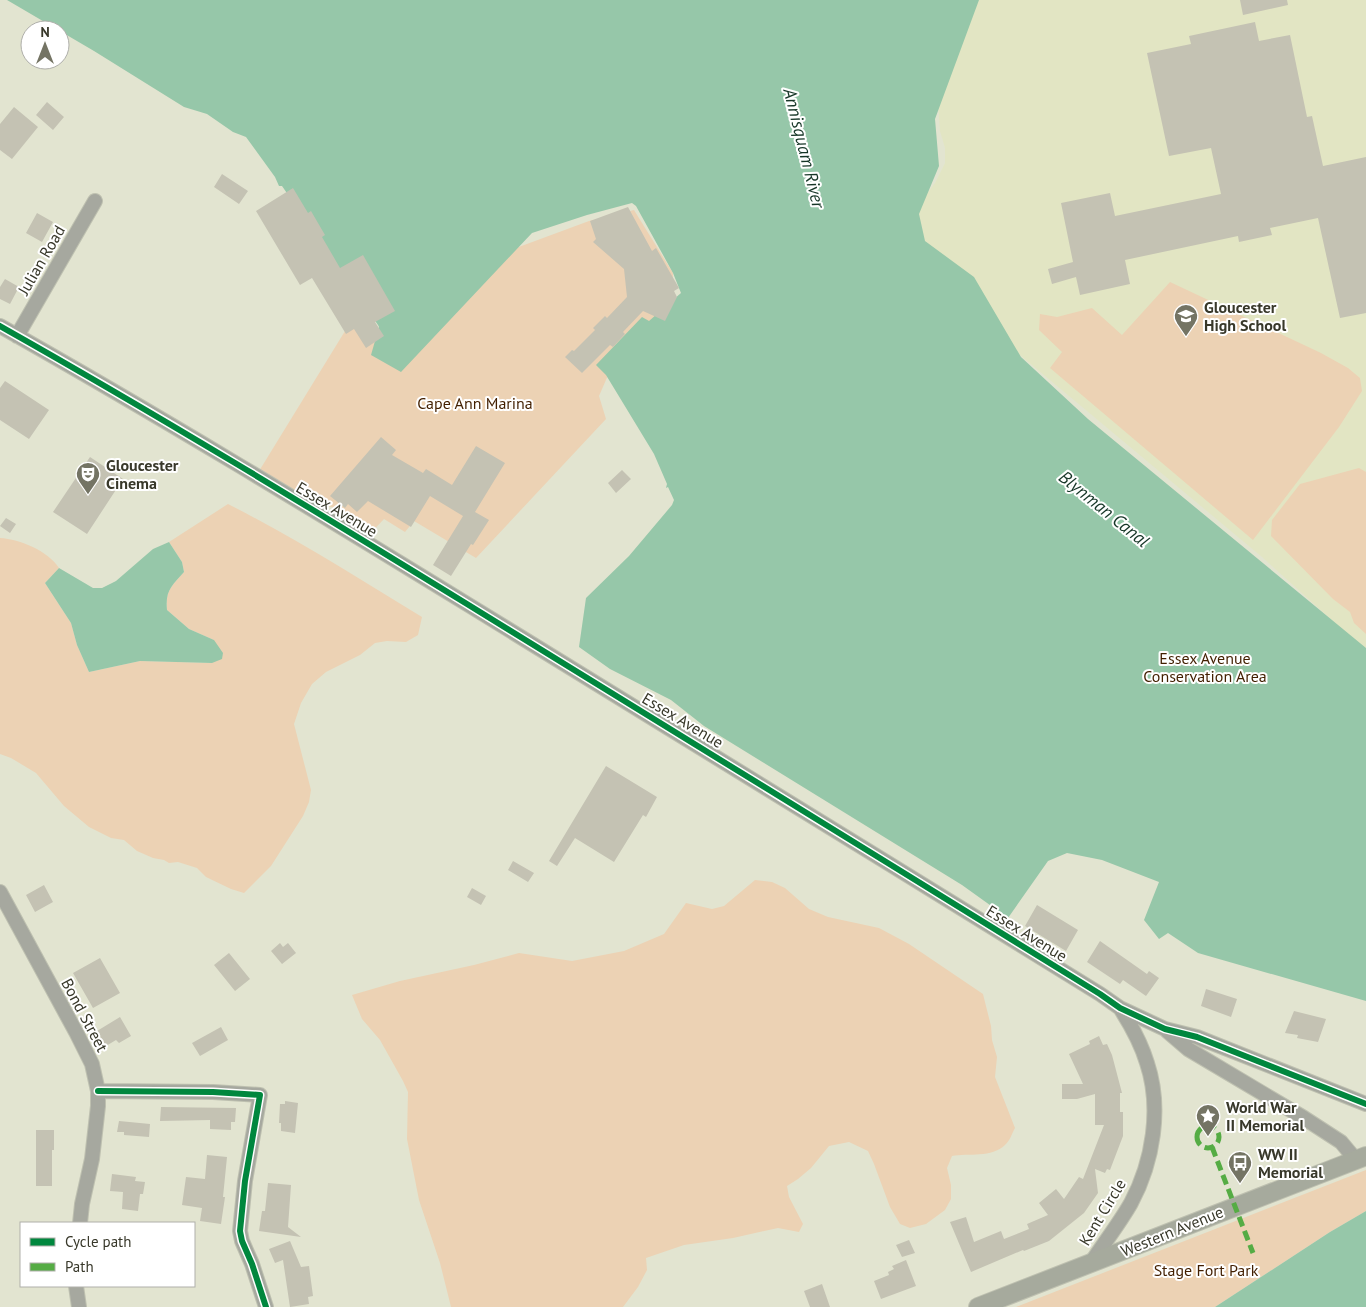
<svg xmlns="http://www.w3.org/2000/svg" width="1366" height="1307" font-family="'PT Sans',sans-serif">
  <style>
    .built { fill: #e2e5c3 }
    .green { fill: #ecd2b4 }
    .water { fill: #96c7a9 }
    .building { fill: #c4c2b3 }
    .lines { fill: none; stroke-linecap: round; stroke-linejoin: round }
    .minor-casing { stroke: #bec0b0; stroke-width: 16 }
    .major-casing { stroke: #bec0b0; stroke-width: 20 }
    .minor { stroke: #a6a89f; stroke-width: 14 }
    .major { stroke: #a6aa9d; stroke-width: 18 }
    .quiet { stroke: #55ac44; stroke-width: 5; stroke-dasharray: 10 5; stroke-linecap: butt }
    .cycleway-casing { stroke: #fff; stroke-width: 9 }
    .cycleway { stroke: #00873e; stroke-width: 6 }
    .labels { text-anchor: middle; stroke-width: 4; stroke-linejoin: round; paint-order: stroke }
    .street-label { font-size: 16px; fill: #38382a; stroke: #fff }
    .poi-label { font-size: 16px; font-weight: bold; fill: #38382a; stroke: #fff; text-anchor: start }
    .park-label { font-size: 16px; fill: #421f00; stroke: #fff }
    .water-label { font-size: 18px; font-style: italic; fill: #163627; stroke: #fff }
  </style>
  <rect width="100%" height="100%" fill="#e2e4d0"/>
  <!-- built -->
  <path class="built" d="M950 0H1366V651L1262 557 1015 351 919 245 913 212 935 183 945 163V148L940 131 938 103Z"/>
  <!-- green -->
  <path class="green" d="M634 210 673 273V324L616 357 599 396 606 419 476 558 414 521 405 532 384 519 364 540 349 529 332 507 293 501 256 476 361 305 373 337 470 265 589 221Z
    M1170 282 1321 353 1348 368 1360 378 1362 391 1339 427 1253 540 1050 368 1062 352 1039 330 1040 314 1057 317 1092 308 1122 335Z
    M1359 468 1366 472V634L1354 623 1350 612 1333 599 1271 536 1272 520 1300 484Z
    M228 504C295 538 358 578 422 617L418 635 406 642 387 641 375 643 360 655 326 672 312 684 301 703 294 724 311 790 309 802 303 816 271 866 244 893 231 889 206 877 197 868 178 862 169 863 164 860 153 858 137 851 124 840 111 838 89 827 64 806 36 773 11 758 0 754V538C20 539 48 551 59 568L45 583 71 623 77 645 89 672 140 661 212 663 214 640 189 629 167 610C165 590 172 586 184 572L182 562 169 542Z
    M755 880 772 882 785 888 809 909 828 917 879 928 909 944 983 994 991 1026 992 1040 997 1057 995 1077 1015 1128C1012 1133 1010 1141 1005 1145 992 1158 968 1153 952 1156L947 1168 951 1185V1199L945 1210 926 1224 910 1228 900 1224 890 1207 874 1164 868 1151 849 1142 829 1146 811 1168 798 1179 787 1186 789 1197 803 1224 799 1232 778 1228 733 1238 684 1245 646 1258 647 1270 638 1287 623 1307H451L440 1263 419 1200 407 1139 408 1092 403 1081 380 1040 362 1019 352 995 400 981 474 965 519 953 572 961 624 951 664 934 686 903 712 909 724 906Z
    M1366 1170V1211L1330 1232 1215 1307H1016Z"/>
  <!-- water -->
  <path class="water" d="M7 0H979L935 119 939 166 919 214 925 241 974 277 1021 357 1088 419 1366 648V1001L1198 953 1168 933 1159 939 1144 920 1159 882 1102 860 1067 853 1048 861 1008 918 962 885 704 726 671 700 610 669 579 647 586 598 629 556 672 505 674 500 668 487 666 488 667 484 654 454 606 375 596 365 642 317 649 321 681 293 673 273 636 206 632 203 587 215 532 233 401 372 371 355 379 327 378 325 282 186H279L275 177 246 137 233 132 207 114 184 107 94 51Z
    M169 542 182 562 184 572C172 586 165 590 167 610L189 629 214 640 223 653 222 659 212 663 140 661 89 672 77 645 71 623 45 583 59 568 93 588H102L116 581 153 549Z
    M1366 1211V1307H1215L1330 1232Z"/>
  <!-- building -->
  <path class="building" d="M1240 0H1287L1288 5 1243 15Z
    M1255 22 1259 41 1290 35 1307 117 1312 116 1323 166 1366 157V313L1340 318 1318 218 1270 228 1272 235 1239 242 1238 236 1125 260 1130 284 1080 295 1076 277 1052 284 1048 269 1073 262 1061 203 1110 193 1115 216 1221 194 1211 148 1169 156 1147 53 1191 44 1189 36Z
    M47 102 64 117 53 130 36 115Z
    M14 107 38 127 12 159 0 150V124Z
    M222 174 248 191 239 204 214 187Z
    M293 188 308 213 311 211 325 235 322 237 340 268 363 255 395 311 375 322 384 336 366 348 354 329 346 334 312 278 300 285 256 211Z
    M628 207 652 251 656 248 679 288 674 291 677 297 665 321 643 311 623 332 625 334 613 347 610 345 582 373 565 357 572 350 574 351 595 330 593 328 605 316 607 318 627 297 624 269 593 242 596 239 590 221Z
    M37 213 53 222 42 242 26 233Z
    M5 279 19 287 10 304 0 299V287Z
    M5 381 49 410 29 439 0 420V388Z
    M381 437 396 450 392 455 423 473 426 469 452 485 476 446 505 463 475 512 489 520 473 545 471 544 451 576 433 565 463 516 430 496 411 527 368 501 357 512 348 504 345 508 330 496Z
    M90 457 123 479 87 534 53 512Z
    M622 470 631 479 616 493 608 483Z
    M6 518 16 524 10 533 0 526Z
    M606 766 657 797 646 817 643 815 614 862 575 838 557 866 549 861Z
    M513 861 534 873 528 882 508 870Z
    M44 885 53 902 35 912 26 895Z
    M472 888 486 896 481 905 467 897Z
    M1037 905 1078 930 1066 951 1025 926Z
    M1100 941 1147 974 1149 971 1159 978 1146 996 1123 980 1120 984 1087 962Z
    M280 943 283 947 288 943 296 953 282 964 271 951Z
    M229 953 250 979 235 991 214 965Z
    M100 958 120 993 93 1008 73 973Z
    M1206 989 1237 999 1231 1017 1201 1006Z
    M1294 1011 1326 1019 1318 1042 1297 1038 1298 1035 1285 1033Z
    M120 1017 131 1036 119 1043 116 1040 106 1046 97 1031Z
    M221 1027 228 1040 200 1056 192 1043Z
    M1099 1036 1103 1045 1107 1044 1112 1055 1122 1093H1120V1112H1123V1136L1110 1170 1107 1169 1105 1173 1095 1169 1098 1193 1084 1213 1049 1241 1024 1251 1023 1250 971 1272 950 1222 966 1217 974 1242 1001 1231 1004 1239 1029 1229 1027 1224 1048 1215 1039 1203 1056 1189 1064 1199 1079 1177 1083 1179 1104 1125H1095V1094L1077 1099H1062V1084H1083L1069 1054 1090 1044 1089 1041Z
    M285 1101 298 1103 295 1133 281 1131V1123H279L280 1104H285Z
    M161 1107 236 1108 235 1122H231V1130L210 1129V1120L160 1121Z
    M119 1121 150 1124 149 1137 124 1135V1132H117Z
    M36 1130H54V1150H52V1186H36Z
    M207 1155 227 1157 223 1197H225L221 1224 200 1221 202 1208 182 1205 186 1177 205 1179Z
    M112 1174 136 1177 135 1181 145 1182 143 1194H140L138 1211 122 1209 123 1192 110 1191Z
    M268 1183 291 1185 288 1227 301 1237 259 1231 262 1211H265Z
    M909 1240 915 1253 902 1257 896 1245Z
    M290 1241 301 1267 309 1266 313 1296 308 1297 309 1304 290 1307 283 1260 275 1263 269 1249Z
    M906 1260 916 1286 881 1299 874 1281 889 1275 888 1272 894 1269 892 1266Z
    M822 1284 830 1307H810L804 1291Z"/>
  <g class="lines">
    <!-- minor casing -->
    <g class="minor-casing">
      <path id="minor" d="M0 326C158 415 312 509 467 604 678 733 889 864 1100 994L1120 1008 1165 1029 1197 1037 1366 1104
        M17 336 95 201
        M0 892 77 1034 92 1064 98 1091V1106L92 1159 82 1204 80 1223
        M1167 1031 1188 1049 1304 1118 1341 1142 1356 1160
        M98 1091 213 1092 260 1095 245 1181 240 1231 242 1241 252 1264 266 1307
        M1091 1263C1104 1243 1119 1224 1131 1203 1153 1162 1162 1108 1147 1063 1141 1043 1131 1025 1120 1008
        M76 1286 79 1307"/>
    </g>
    <!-- major casing -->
    <g class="major-casing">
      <path id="major" d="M978 1307 1366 1156"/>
    </g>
    <!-- minor -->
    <use href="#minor" class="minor"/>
    <!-- major -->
    <use href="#major" class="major"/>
    <!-- quiet -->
    <path class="quiet" d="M1197 1137a11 11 0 1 1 22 0a11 11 0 1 1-22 0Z
      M1212 1147 1253 1253"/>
    <!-- cycleway casing -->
    <g class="cycleway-casing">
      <path id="cycleway" d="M0 326C158 415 312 509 467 604 678 733 889 864 1100 994L1120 1008 1165 1029 1197 1037 1366 1104
        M98 1091 213 1092 260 1095 245 1181 240 1231 242 1241 252 1264 266 1307"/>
    </g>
    <!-- cycleway -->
    <use href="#cycleway" class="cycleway"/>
  </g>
  <!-- icons -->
  <defs>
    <g id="school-pin" transform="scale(1.25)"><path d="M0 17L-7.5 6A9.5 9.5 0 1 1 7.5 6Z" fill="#747464" stroke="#fff"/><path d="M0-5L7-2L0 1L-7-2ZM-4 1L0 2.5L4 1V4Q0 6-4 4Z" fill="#fff"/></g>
    <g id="theatre-pin" transform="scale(1.25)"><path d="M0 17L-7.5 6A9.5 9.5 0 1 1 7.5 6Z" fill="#747464" stroke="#fff"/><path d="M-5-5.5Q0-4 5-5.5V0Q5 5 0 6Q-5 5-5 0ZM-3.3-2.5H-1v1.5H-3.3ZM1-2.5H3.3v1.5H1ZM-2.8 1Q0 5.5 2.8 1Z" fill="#fff"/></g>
    <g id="sight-pin" transform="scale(1.25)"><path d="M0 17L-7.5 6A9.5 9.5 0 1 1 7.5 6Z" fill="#747464" stroke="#fff"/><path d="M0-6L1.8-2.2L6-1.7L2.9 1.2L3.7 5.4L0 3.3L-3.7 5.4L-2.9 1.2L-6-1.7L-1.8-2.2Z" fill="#fff"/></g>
    <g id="bus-pin" transform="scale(1.25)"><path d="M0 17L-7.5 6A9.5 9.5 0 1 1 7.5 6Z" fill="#747464" stroke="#fff"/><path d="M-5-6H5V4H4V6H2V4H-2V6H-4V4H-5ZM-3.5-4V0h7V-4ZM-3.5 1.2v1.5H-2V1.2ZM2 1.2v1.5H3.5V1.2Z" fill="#fff"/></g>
  </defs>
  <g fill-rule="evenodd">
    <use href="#school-pin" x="1186" y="316"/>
    <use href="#theatre-pin" x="88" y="474"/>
    <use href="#sight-pin" x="1208" y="1116"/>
    <use href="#bus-pin" x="1240" y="1163"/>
  </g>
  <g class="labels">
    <!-- street labels -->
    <g class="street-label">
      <text transform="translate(41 260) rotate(-60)" y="6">Julian Road</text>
      <text transform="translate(337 509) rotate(31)" y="6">Essex Avenue</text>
      <text transform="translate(683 720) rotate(31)" y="6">Essex Avenue</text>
      <text transform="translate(1027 933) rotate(32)" y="6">Essex Avenue</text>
      <text transform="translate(85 1015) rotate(62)" y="6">Bond Street</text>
      <text transform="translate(1102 1212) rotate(-59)" y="6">Kent Circle</text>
      <text transform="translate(1172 1231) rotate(-22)" y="6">Western Avenue</text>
    </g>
    <!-- poi labels -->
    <g class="poi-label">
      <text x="1204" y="313">Gloucester<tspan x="1204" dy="18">High School</tspan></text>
      <text x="106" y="471">Gloucester<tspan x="106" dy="18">Cinema</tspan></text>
      <text x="1226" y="1113">World War<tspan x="1226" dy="18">II Memorial</tspan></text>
      <text x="1258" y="1160">WW II<tspan x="1258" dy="18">Memorial</tspan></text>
    </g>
    <!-- park labels -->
    <g class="park-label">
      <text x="475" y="409">Cape Ann Marina</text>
      <text x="1205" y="664">Essex Avenue<tspan x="1205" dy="18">Conservation Area</tspan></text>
      <text x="1206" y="1276">Stage Fort Park</text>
    </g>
    <!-- water labels -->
    <g class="water-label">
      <text transform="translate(804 148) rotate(76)" y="6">Annisquam River</text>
      <text transform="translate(1104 509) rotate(39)" y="6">Blynman Canal</text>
    </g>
  </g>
  <!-- legend -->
  <rect x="20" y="1222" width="175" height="65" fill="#ffffff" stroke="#afafaa"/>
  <rect x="30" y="1238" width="25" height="8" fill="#00873e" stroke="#afafaa"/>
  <text x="65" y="1247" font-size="15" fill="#38382a">Cycle path</text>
  <rect x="30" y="1263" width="25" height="8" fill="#55ac44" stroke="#afafaa"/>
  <text x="65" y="1272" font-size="15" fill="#38382a">Path</text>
  <!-- north arrow -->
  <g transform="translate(45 45)"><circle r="24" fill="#ffffff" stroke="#afafaa"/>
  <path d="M0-4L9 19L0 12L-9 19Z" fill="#747464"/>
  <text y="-8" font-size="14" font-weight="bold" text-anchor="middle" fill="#38382a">N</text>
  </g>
</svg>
